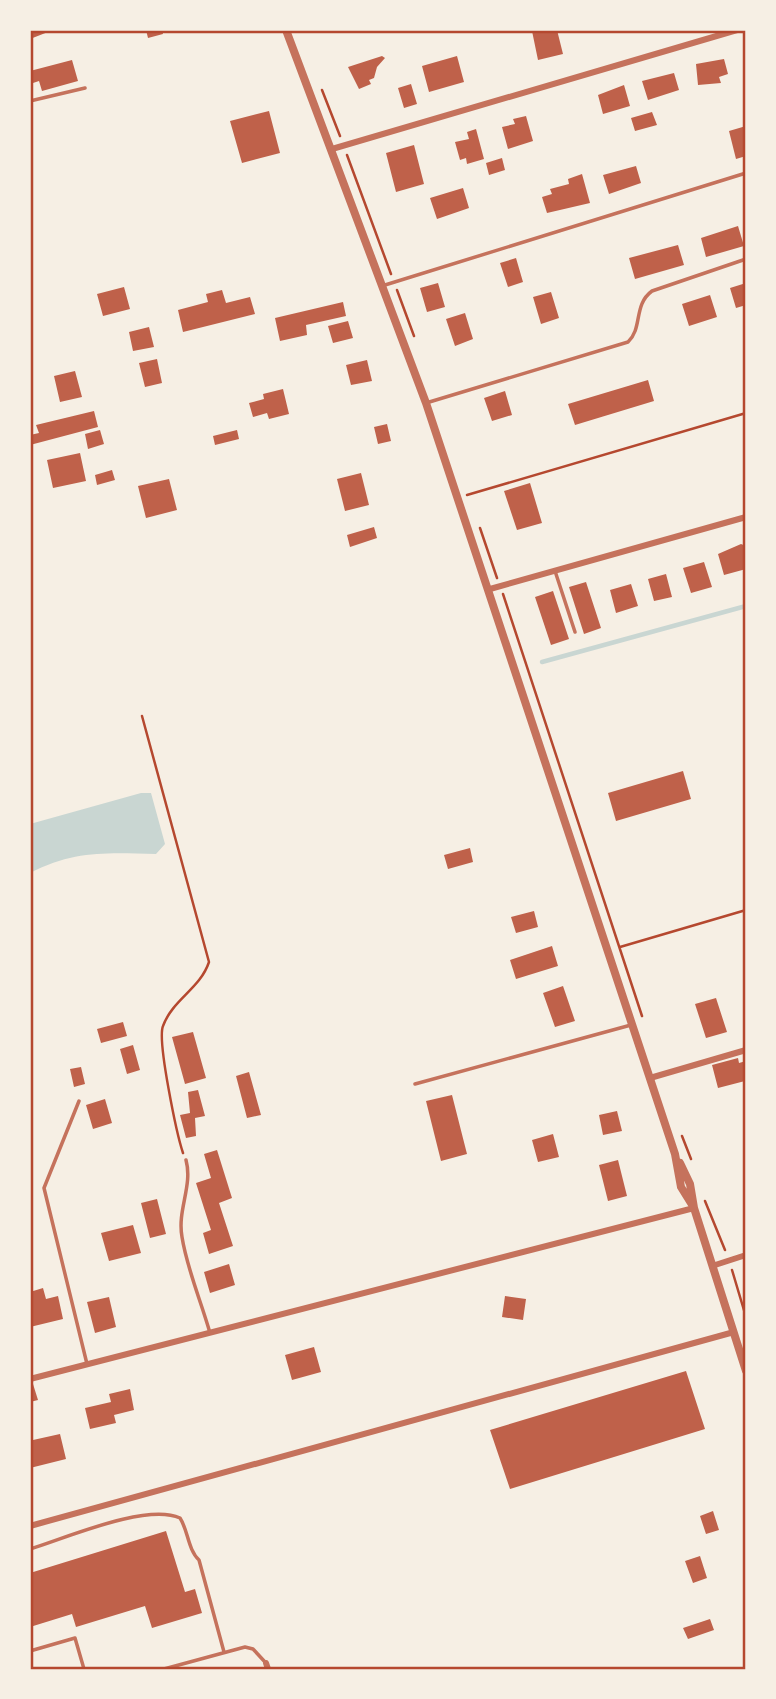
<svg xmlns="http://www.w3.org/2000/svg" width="776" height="1699" font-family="Montserrat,sans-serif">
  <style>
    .water { fill: #c9d6d2 }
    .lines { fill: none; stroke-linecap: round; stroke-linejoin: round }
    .stream { stroke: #c9d6d2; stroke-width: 4.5 }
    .building { fill: #bf614a }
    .path { stroke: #b5482f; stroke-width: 2.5 }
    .service { stroke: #c5725c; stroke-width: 3.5 }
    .minor { stroke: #c5725c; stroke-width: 6 }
    .tertiary { stroke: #c5725c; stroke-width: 8 }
    .neatline { fill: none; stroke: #b5482f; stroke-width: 2.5 }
  </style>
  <rect width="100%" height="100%" fill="#f6efe4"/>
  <!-- water -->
  <path class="water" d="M141 793H151L165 844 156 854C107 853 75 850 30 873V824Z"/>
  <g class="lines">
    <!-- stream -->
    <path class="stream" d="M542 662 746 606"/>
  </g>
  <!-- building -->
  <path class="building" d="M30 30H47L48 32 30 39Z
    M146 30H162L163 34 148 38Z
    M557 30 563 54 538 60 532 31Z
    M382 56 385 58 377 67 374 78 369 80 371 84 359 89 348 67Z
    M457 56 464 82 429 92 422 66Z
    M724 59 728 74 719 77 721 83 698 85 696 64Z
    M72 60 78 81 42 91 39 81 30 84V71Z
    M674 73 679 90 648 100 642 81Z
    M411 84 417 104 404 108 398 88Z
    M624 85 630 106 603 114 598 95Z
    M269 111 280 153 242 163 230 121Z
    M652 112 657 125 635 131 631 118Z
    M526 116 533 141 508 149 502 127 515 124 513 119Z
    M746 126V156L736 159 729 131Z
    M476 129 484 159 467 164 466 158 460 160 455 142 469 139 467 132Z
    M414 145 424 184 396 192 386 153Z
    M502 158 505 170 489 175 486 163Z
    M636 166 641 183 609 194 603 175Z
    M582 174 590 203 547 213 542 197 552 194 550 189 569 184 568 179Z
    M463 188 469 208 437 219 430 198Z
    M738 226 744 246 706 257 701 238Z
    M678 245 684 265 635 279 629 258Z
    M516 258 523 282 508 287 500 263Z
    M438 283 445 307 427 312 420 288Z
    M746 283V305L736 308 730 288Z
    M124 287 130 309 103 316 97 294Z
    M222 290 226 303 250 297 255 314 183 332 178 310 208 302 206 294Z
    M551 292 559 318 541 324 533 297Z
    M710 295 717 317 689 326 682 304Z
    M343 302 346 316 306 325 307 335 280 341 275 318Z
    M465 313 473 339 455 346 446 319Z
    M348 321 353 338 333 343 328 326Z
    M149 327 154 347 133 351 129 332Z
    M157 359 162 383 145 387 139 363Z
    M367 360 372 381 351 385 346 365Z
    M75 371 82 397 60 402 54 376Z
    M648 380 654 401 575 425 568 404Z
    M283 389 289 414 269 419 267 413 253 417 249 403 264 399 263 394Z
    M505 391 512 415 492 421 484 398Z
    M94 411 98 427 30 445V435L39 433 36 425Z
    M387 424 391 441 378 444 374 427Z
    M100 430 104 444 88 449 85 434Z
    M237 430 239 439 215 445 213 436Z
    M80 453 86 481 53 488 47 460Z
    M112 470 115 480 97 485 95 475Z
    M361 473 369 505 345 511 337 479Z
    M169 479 177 510 146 518 138 486Z
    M530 483 542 523 517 530 504 491Z
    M374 527 377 538 350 547 347 535Z
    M741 544 746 546V569L724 575 718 554Z
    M704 562 712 587 691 593 683 568Z
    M666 574 672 597 654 601 648 579Z
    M586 582 601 628 584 634 569 587Z
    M631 584 638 606 616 613 610 590Z
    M553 591 569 639 551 645 535 597Z
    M683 771 691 799 616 821 608 793Z
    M470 848 473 862 448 869 444 855Z
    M534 911 538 927 516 933 511 917Z
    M552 946 558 966 516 979 510 960Z
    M563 986 575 1021 555 1027 543 993Z
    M716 998 727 1032 706 1038 695 1004Z
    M123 1022 127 1036 101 1043 97 1029Z
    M193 1032 206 1078 185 1084 172 1037Z
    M133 1045 140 1070 127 1074 120 1049Z
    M738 1058 739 1063 746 1061 745 1081 718 1088 712 1065Z
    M81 1067 85 1084 74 1087 70 1069Z
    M249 1072 261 1115 247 1118 236 1076Z
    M198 1090 205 1116 195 1118 196 1136 186 1138 180 1115 190 1113 188 1092Z
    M452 1095 467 1154 441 1161 426 1101Z
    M105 1099 112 1123 93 1129 86 1105Z
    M617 1111 622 1131 603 1135 599 1115Z
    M553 1134 559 1157 538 1162 532 1140Z
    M217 1150 232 1198 219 1203 233 1246 209 1254 203 1233 211 1230 196 1183 211 1178 204 1154Z
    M618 1160 627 1196 608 1201 599 1165Z
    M157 1199 166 1234 150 1238 141 1203Z
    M133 1225 141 1253 109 1261 101 1233Z
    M229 1264 235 1285 210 1293 204 1272Z
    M43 1288 46 1299 58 1296 63 1319 30 1327V1292Z
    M505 1296 526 1299 523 1320 502 1317Z
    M109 1297 116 1327 95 1333 87 1302Z
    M314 1347 321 1372 292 1380 285 1355Z
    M686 1371 705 1429 510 1489 490 1430Z
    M33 1384 38 1400 30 1402V1385Z
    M130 1389 134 1410 114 1415 116 1423 90 1429 85 1408 111 1402 109 1394Z
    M30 1432 33 1440 60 1434 66 1459 30 1468Z
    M713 1511 719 1530 706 1534 700 1516Z
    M166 1531 185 1592 195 1589 202 1613 152 1628 145 1606 76 1627 72 1614 30 1627V1573Z
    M700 1556 707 1578 693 1583 685 1561Z
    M710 1619 714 1630 688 1639 683 1628Z"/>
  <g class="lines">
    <!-- path -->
    <path class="path" d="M322 90 340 136
      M347 155 391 274
      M397 290 414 336
      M467 495 746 413
      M480 528 497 578
      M503 594 642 1016
      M142 716 209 962C200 989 173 999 163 1026 157 1041 177 1135 183 1153
      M620 947 746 910
      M682 1136 691 1159
      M705 1201 725 1250
      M732 1270 746 1317"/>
    <!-- service -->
    <path class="service" d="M30 101 85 88
      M385 285 746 173
      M426 403 628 342C643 328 633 305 652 291L746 259
      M555 571 575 632
      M415 1084 631 1025
      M79 1101 44 1188 87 1364
      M186 1160C193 1186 177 1210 182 1237 187 1269 201 1301 210 1333
      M30 1549C66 1538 146 1503 180 1518 188 1530 188 1550 199 1560L224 1652
      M30 1651 75 1638 84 1669
      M164 1669 245 1647 253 1649 265 1662"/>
    <!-- minor -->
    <path class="minor" d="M332 149 737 30
      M490 589 746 517
      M650 1078 746 1050
      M712 1266 746 1255
      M30 1379 694 1208
      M30 1526 734 1332
      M266 1663 268 1669"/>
    <!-- tertiary -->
    <path class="tertiary" d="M286 30 426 403 675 1154 681 1187 694 1208
      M680 1163 690 1184 694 1208 746 1371"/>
  </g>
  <!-- border -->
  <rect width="776" height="1699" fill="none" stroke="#f6efe4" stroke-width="63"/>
  <rect x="32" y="32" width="712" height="1636" class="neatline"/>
</svg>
